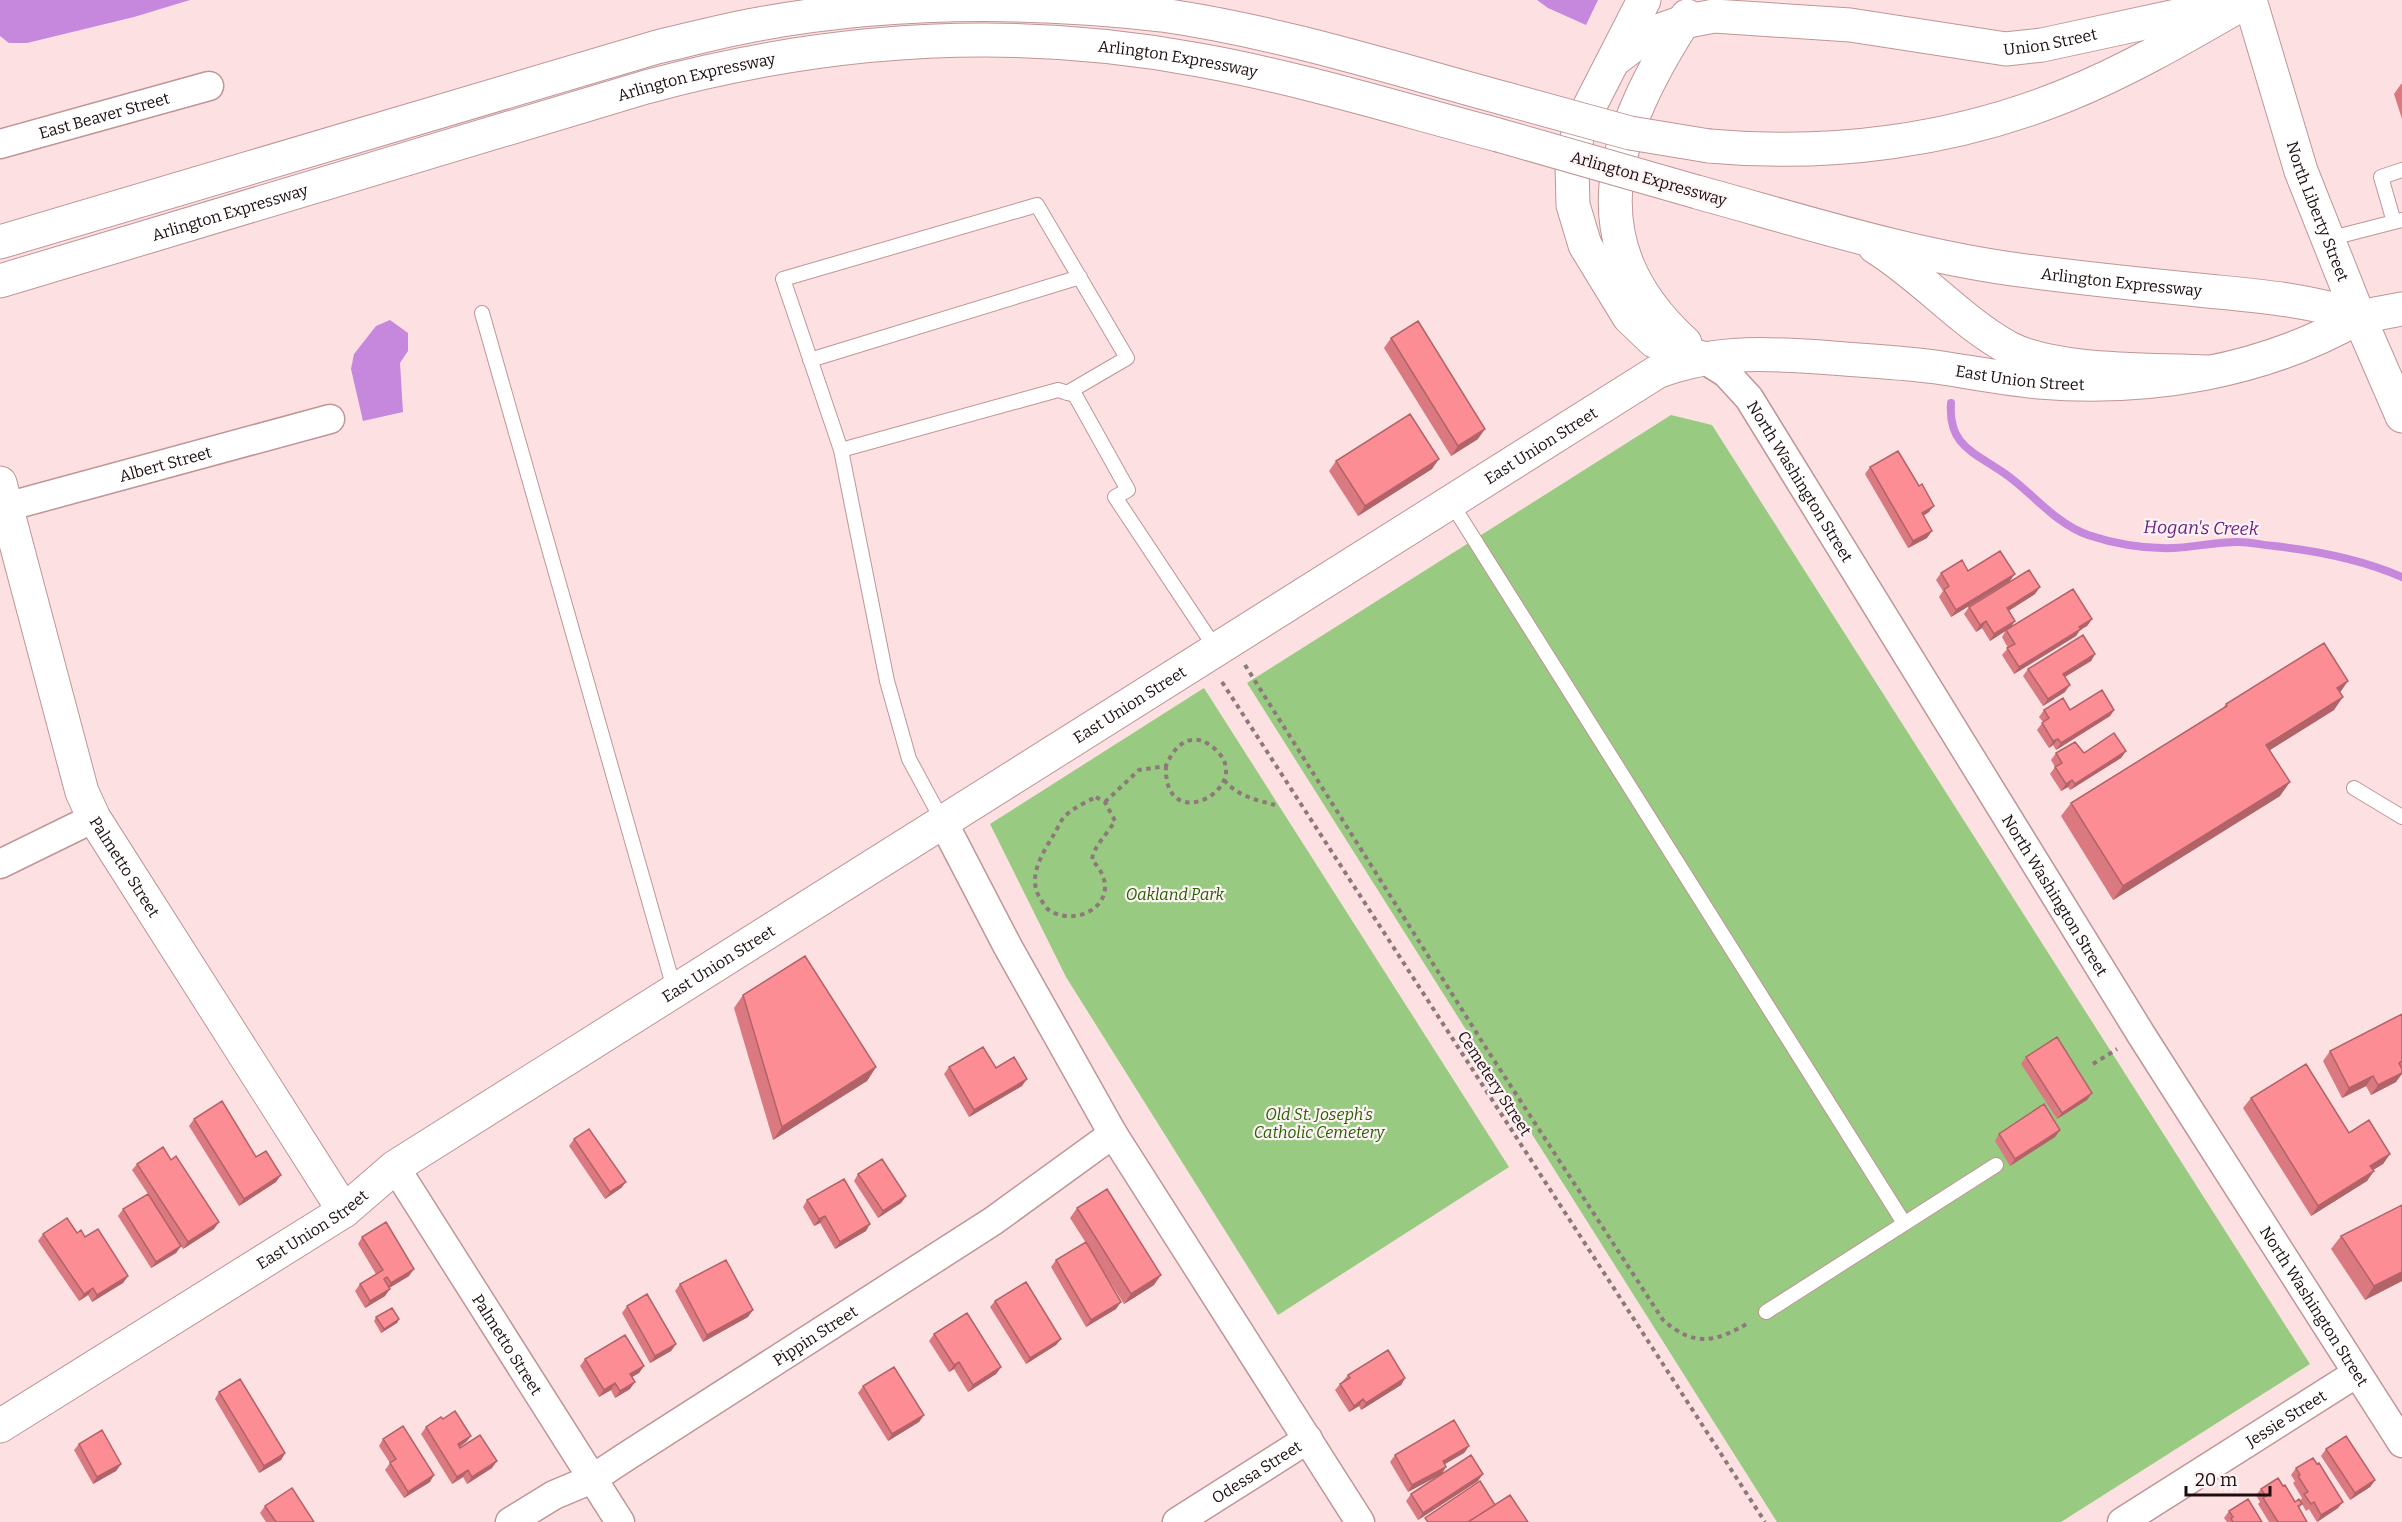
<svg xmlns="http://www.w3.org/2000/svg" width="2402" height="1522" font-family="Bitter,serif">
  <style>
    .green { fill: #98ca81 }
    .water { fill: #c588dc }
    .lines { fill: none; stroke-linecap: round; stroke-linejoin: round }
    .stream { stroke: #c588dc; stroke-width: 8 }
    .lane-casing { stroke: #c09597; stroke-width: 16 }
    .street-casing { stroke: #c09597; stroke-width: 31 }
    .secondary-casing { stroke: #c09597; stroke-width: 35 }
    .primary-casing { stroke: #c09597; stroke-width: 35 }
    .highway-casing { stroke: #c09597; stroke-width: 35 }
    .path { stroke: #8e797a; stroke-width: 4; stroke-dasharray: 4.5 4.5; stroke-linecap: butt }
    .lane { stroke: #fff; stroke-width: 14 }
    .street { stroke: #fff; stroke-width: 28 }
    .secondary { stroke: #fff; stroke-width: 33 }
    .primary { stroke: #fff; stroke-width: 33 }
    .highway { stroke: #fff; stroke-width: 33 }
    .highway-bridge-casing { stroke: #c09597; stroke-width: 35; stroke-linecap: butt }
    .highway-bridge { stroke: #fff; stroke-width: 33 }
    .wall { fill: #da7980 }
    .shaded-wall { fill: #b16368 }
    .building { fill: #fd8d95; stroke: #b16368; stroke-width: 1.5 }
    .labels { text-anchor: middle; stroke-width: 4.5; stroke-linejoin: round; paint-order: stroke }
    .street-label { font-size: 16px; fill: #1c0e0e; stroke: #fdf3f4 }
    .park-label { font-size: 16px; font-style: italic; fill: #2a6000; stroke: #fdf3f4 }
    .water-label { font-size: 18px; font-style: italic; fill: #691e82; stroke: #fdf3f4 }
  </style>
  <rect width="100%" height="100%" fill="#fde1e2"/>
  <!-- green -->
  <path class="green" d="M1671 415 1712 425 2310 1364 2061 1522H1777L1247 683Z
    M1204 688 1509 1167 1278 1315 1066 977 990 824Z"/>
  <!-- water -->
  <path class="water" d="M0 0H190L134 17 27 43H9L0 36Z
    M1537 0H1598L1586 25 1548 8Z
    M390 320 408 333V351L400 363 403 412 363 421 351 369 354 354 376 326Z"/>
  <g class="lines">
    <!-- stream -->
    <path class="stream" d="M1951 403C1948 446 1974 452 2004 473 2033 493 2054 523 2088 535 2115 544 2146 549 2174 548 2195 547 2216 542 2238 542 2250 542 2262 545 2274 546 2319 551 2361 559 2402 577"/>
    <!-- lane casing -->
    <g class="lane-casing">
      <path id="lane" d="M2402 170 2381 177 2394 222 2402 220
        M2328 239 2394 222
        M482 313 675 992
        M810 360 1080 277
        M841 450 1058 390 1075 395 1128 490 1115 497 1216 649
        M1450 501 1904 1223
        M2354 788 2402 817
        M943 822 909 759 887 681 841 450 783 279 1037 205 1127 358 1067 393
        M1766 1312 1996 1165"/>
    </g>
    <!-- street casing -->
    <g class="street-casing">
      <g id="street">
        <path id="s1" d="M0 144 209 86"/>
        <path id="s2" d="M1702 358 1726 373 1749 398 2142 1036 2402 1443"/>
        <path id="s3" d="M6 507 330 419"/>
        <path d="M943 822 1008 947 1113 1134 1360 1522"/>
        <path d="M0 864 94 818"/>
        <path id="s4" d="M395 1167 620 1522"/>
        <path id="s5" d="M510 1522 554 1495 592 1479 627 1456 993 1221 1113 1134"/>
        <path id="s6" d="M1177 1522 1308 1439"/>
        <path id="s7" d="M2122 1522 2357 1373"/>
      </g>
    </g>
    <!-- secondary casing -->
    <g class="secondary-casing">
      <g id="secondary">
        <path d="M1644 0 1579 127 1572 165 1573 205 1585 245 1629 317 1654 341 1676 351 1702 358"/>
        <path id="s8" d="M2250 0 2301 171 2359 317 2402 416"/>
        <path id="s9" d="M1614 60 1643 38 1655 32 1683 22 1714 16 1850 25 2006 49 2042 45 2241 2"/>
        <path d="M1685 343C1571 239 1615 128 1687 16"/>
        <path id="s10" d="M0 483 82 792 94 818 344 1211"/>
        <path id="s11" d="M0 1426 344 1211 395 1167 1657 372C1718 348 1781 354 1845 359 1875 361 1906 363 1936 367 1970 372 2004 379 2039 382 2148 391 2264 372 2359 317"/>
      </g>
    </g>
    <!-- primary casing -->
    <g class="primary-casing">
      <path id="primary" d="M2359 317 2402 309"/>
    </g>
    <!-- highway casing -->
    <g class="highway-casing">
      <g id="highway">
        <path d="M1709 146C1831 157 1954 141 2067 95 2131 69 2190 34 2249 0"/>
        <path id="s12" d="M1697 192C1806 222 1915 257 2027 271 2087 279 2147 285 2208 291 2259 296 2310 300 2359 317"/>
        <path d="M0 242 657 47C691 39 725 30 759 24 891 0 1029 0 1162 15 1280 32 1395 69 1510 100"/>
        <path d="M1875 247C1922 276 1959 320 2007 347 2056 373 2152 369 2207 372"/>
        <path id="s13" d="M0 281 646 87C829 37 1012 25 1199 60 1300 78 1399 109 1498 135"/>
      </g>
    </g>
    <!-- path -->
    <path class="path" d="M1245 665 1488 1051 1663 1320C1695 1348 1716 1342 1750 1322
      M1222 682 1765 1522
      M1224 780C1239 797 1254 799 1275 805
      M1096 797 1105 802 1115 821C1108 833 1093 847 1092 860 1127 896 1084 928 1052 912 1047 910 1043 903 1040 898 1027 878 1042 854 1053 836 1057 830 1060 821 1065 816 1073 808 1086 802 1096 797Z
      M1105 802 1139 770 1166 766C1176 741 1196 729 1218 752 1253 789 1163 837 1166 766
      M2093 1064 2117 1049"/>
    <!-- lane -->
    <use href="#lane" class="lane"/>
    <!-- street -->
    <use href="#street" class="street"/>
    <!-- secondary -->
    <use href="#secondary" class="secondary"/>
    <!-- primary -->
    <use href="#primary" class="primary"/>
    <!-- highway -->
    <use href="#highway" class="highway"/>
    <!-- highway-bridge casing -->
    <g class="highway-bridge-casing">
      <path id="highway-bridge" d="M1510 100 1630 133 1709 146
        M1498 135 1697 192"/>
    </g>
    <!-- highway-bridge -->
    <use href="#highway-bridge" class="highway-bridge"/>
  </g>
  <!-- wall -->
  <path class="wall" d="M2401 84H2402V119L2394 94Z
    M1391 338 1478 439 1451 456 1384 348Z
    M1336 461 1432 469 1358 516 1329 471Z
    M1870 467 1929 512 1923 516 1927 538 1908 548 1865 474Z
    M1968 571 2010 581 1951 617 1939 597 1943 591 1936 580 1941 573Z
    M2035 594 2008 611 2015 621 2010 628 1990 641 1982 628 1976 632 1964 614 1969 607Z
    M2092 619 2087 626 2080 630 2076 636 2014 674 2002 655 2008 648 2002 637 2006 630Z
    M2095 654 2091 661 2065 677V692L2043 706 2023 676 2028 669Z
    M2340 693 2334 710 2270 750 2280 796 2113 900 2061 816 2071 803 2223 708 2226 704Z
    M2044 710H2114L2110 716 2056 750 2053 745 2049 748 2037 730 2043 722 2039 717Z
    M2126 751 2121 758 2070 790 2068 787 2061 791 2050 774 2055 767 2051 760 2056 753Z
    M743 995 876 1067 867 1081 773 1140 734 1008Z
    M2402 1014V1068L2396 1082 2371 1095 2366 1086 2342 1098 2323 1061 2330 1051Z
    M2026 1057 2092 1093 2087 1100 2057 1119 2021 1064Z
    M949 1067 996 1068 1022 1086 969 1117 944 1074Z
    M2251 1098 2349 1133 2390 1154 2383 1164 2373 1170 2367 1181 2311 1216 2243 1108Z
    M194 1119 256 1157 276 1182 239 1206 189 1126Z
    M2060 1130 2055 1137 2010 1166 1995 1141 1999 1134Z
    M574 1139 626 1182 621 1188 605 1199 569 1146Z
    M137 1164 214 1229 183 1249 181 1246 176 1253 151 1268 118 1216 123 1209 148 1194 132 1170Z
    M858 1174 906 1196 901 1203 878 1218 854 1181Z
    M807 1200 866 1231 835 1249 820 1223 814 1226 803 1207Z
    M1077 1208 1154 1285 1124 1304 1100 1266 1116 1309 1086 1327 1051 1267 1056 1260 1086 1243 1070 1218Z
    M77 1233 85 1237 128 1276 123 1283 92 1302 88 1295 79 1301 38 1241 43 1234Z
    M2341 1236 2402 1281 2365 1300 2331 1249Z
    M362 1237 409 1276 389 1288 385 1296 365 1308 355 1291 360 1284 376 1274 358 1244Z
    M680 1284 748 1317 703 1342 675 1291Z
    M995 1301 1061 1339 1056 1345 1026 1364 990 1307Z
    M627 1306 676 1344 671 1351 650 1363 622 1313Z
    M376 1317 399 1319 397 1323 381 1333 374 1321Z
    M934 1334 1001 1367 996 1374 968 1392 954 1369 949 1372 929 1341Z
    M585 1359 644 1366 639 1373 632 1377 630 1389 615 1398 611 1390 599 1397 580 1366Z
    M1348 1375 1405 1378 1401 1385 1361 1410 1359 1406 1349 1412 1335 1390Z
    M863 1386 924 1415 919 1422 888 1441 858 1393Z
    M219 1392 285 1453 281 1460 259 1473 215 1399Z
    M443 1419 471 1436 466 1442 460 1447 492 1468 467 1484 463 1477 452 1484 421 1434 426 1427Z
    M383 1439 430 1482 404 1498 385 1470 390 1463 379 1446Z
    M79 1444 121 1464 116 1471 93 1484 74 1450Z
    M1469 1446 1464 1453 1445 1464 1408 1492 1390 1462 1395 1455Z
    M2326 1449 2375 1480 2370 1487 2350 1500 2321 1456Z
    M2296 1468 2338 1508 2317 1522 2309 1509 2306 1511 2302 1504 2299 1508 2307 1522H2269L2258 1504 2260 1502 2256 1495 2261 1489 2283 1486 2295 1502 2300 1501 2302 1498 2293 1483 2295 1481 2291 1475Z
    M1478 1481 1418 1520 1406 1501 1411 1494Z
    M265 1506 314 1522H266L260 1513Z
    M2229 1511 2262 1522H2227L2224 1518Z"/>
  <!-- shaded-wall -->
  <path class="shaded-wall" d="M1485 429 1478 439 1451 456 1458 446Z
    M1439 459 1432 469 1358 516 1365 506Z
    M1934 506 1929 512 1917 520 1922 513Z
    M1932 531 1927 538 1908 548 1913 541Z
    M2015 574 2010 581 1951 617 1956 610Z
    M2040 587 2035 594 2002 615 2007 608Z
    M2092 619 2087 626 2080 630 2076 636 2014 674 2019 667Z
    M1986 621 1982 628 1976 632 1980 625Z
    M2015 621 2010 628 1990 641 1994 634Z
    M2095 654 2091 661 2058 681 2063 674Z
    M2348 681 2339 694 2337 688Z
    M2070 685 2065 692 2043 706 2048 699Z
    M2343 697 2334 710 2257 758 2266 745Z
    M2114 710 2110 716 2056 750 2061 743Z
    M2058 739 2053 745 2049 748 2053 741Z
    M2126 751 2121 758 2070 790 2075 784Z
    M2072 780 2068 787 2061 791 2066 784Z
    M2290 782 2280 796 2113 900 2123 886Z
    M876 1067 867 1081 773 1140 782 1127Z
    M2402 1073V1074L2396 1082 2371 1095 2378 1085Z
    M2373 1076 2366 1086 2342 1098 2349 1088Z
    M1027 1079 1022 1086 969 1117 974 1110Z
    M2092 1093 2087 1100 2057 1119 2062 1113Z
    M2060 1130 2055 1137 2010 1166 2015 1159Z
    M2390 1154 2383 1164 2363 1176 2370 1166Z
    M2374 1171 2367 1181 2311 1216 2318 1206Z
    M281 1175 276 1182 239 1206 244 1199Z
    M626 1182 621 1188 605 1199 610 1192Z
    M906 1196 901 1203 878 1218 883 1211Z
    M825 1216 820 1223 814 1226 819 1219Z
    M219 1222 214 1229 183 1249 188 1242Z
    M870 1224 866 1231 835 1249 840 1242Z
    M181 1246 176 1253 151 1268 156 1262Z
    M414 1269 409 1276 386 1290 391 1283Z
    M2402 1272V1281L2365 1300 2374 1286Z
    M1161 1275 1154 1285 1124 1304 1131 1294Z
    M128 1276 123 1283 92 1302 97 1295Z
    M93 1288 88 1295 79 1301 84 1294Z
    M390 1289 385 1296 365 1308 370 1301Z
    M1121 1302 1116 1309 1086 1327 1091 1320Z
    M753 1310 748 1317 703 1342 707 1335Z
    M399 1319 397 1323 381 1333 384 1329Z
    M1061 1339 1056 1345 1026 1364 1030 1358Z
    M676 1344 671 1351 650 1363 655 1356Z
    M959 1362 954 1369 949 1372 954 1365Z
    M644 1366 639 1373 625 1381 630 1374Z
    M1001 1367 996 1374 968 1392 973 1385Z
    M1405 1378 1401 1385 1361 1410 1366 1403Z
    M635 1382 630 1389 615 1398 620 1391Z
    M615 1383 611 1390 599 1397 604 1390Z
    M1363 1399 1359 1406 1349 1412 1354 1406Z
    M924 1415 919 1422 888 1441 892 1434Z
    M471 1436 466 1442 453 1451 458 1444Z
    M1469 1446 1464 1453 1438 1468 1443 1461Z
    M285 1453 281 1460 259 1473 264 1466Z
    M497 1461 492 1468 467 1484 472 1477Z
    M121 1464 116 1471 93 1484 97 1477Z
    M1446 1467 1442 1474 1408 1492 1412 1485Z
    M468 1470 463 1477 452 1484 457 1477Z
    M1483 1474 1478 1481 1418 1520 1423 1513Z
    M434 1475 430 1482 404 1498 408 1492Z
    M2375 1480 2370 1487 2350 1500 2355 1493Z
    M2343 1502 2338 1508 2317 1522 2321 1515Z"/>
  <!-- building -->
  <path class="building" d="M1418 321 1485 429 1458 446 1391 338Z
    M1410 414 1439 459 1365 506 1336 461Z
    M1898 451 1919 486 1922 484 1934 506 1922 513 1932 531 1913 541 1870 467Z
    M2000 551 2015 574 1956 610 1944 590 1949 586 1941 573 1962 560 1968 571Z
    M2029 570 2040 587 2007 608 2015 621 1994 634 1986 621 1980 625 1969 607Z
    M2073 589 2092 619 2079 627 2081 629 2019 667 2007 648 2015 644 2006 630Z
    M2083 635 2095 654 2063 674 2070 685 2048 699 2028 669Z
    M2324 643 2348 681 2337 688 2343 697 2266 745 2290 782 2123 886 2071 803 2227 706 2226 704Z
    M2102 690 2114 710 2061 743 2058 739 2053 741 2042 723 2049 718 2044 710 2063 698 2070 710Z
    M2114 733 2126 751 2075 784 2072 780 2066 784 2055 767 2062 763 2056 753 2075 742 2084 753Z
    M805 956 876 1067 782 1127 743 995Z
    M2402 1014V1061L2399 1063 2402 1069V1073L2378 1085 2373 1076 2349 1088 2330 1051Z
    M2057 1037 2092 1093 2062 1113 2026 1057Z
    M983 1047 996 1068 1014 1057 1027 1079 974 1110 949 1067Z
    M2306 1064 2349 1133 2369 1120 2390 1154 2370 1166 2374 1171 2318 1206 2251 1098Z
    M222 1101 256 1157 266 1151 281 1175 244 1199 194 1119Z
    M2044 1104 2060 1130 2015 1159 1999 1134Z
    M589 1129 626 1182 610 1192 574 1139Z
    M163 1147 171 1160 176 1156 219 1222 188 1242 137 1164Z
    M882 1159 906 1196 883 1211 858 1174Z
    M844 1179 870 1224 840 1242 825 1216 819 1219 807 1200Z
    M1107 1189 1161 1275 1131 1294 1077 1208Z
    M148 1194 181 1246 156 1262 123 1209Z
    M2402 1205V1272L2374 1286 2341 1236Z
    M67 1218 77 1233 81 1230 85 1237 98 1229 128 1276 97 1295 93 1288 84 1294 43 1234Z
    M386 1222 414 1269 391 1283 387 1277 384 1279 390 1289 370 1301 360 1284 383 1270 362 1237Z
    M1086 1242 1121 1302 1091 1320 1056 1260Z
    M726 1260 753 1310 707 1335 680 1284Z
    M1026 1282 1061 1339 1030 1358 995 1301Z
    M647 1294 676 1344 655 1356 627 1306Z
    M392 1308 399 1319 384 1329 376 1317Z
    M967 1313 1001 1367 973 1385 959 1362 954 1365 934 1334Z
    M625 1335 644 1366 630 1374 635 1382 620 1391 615 1383 604 1390 585 1359Z
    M1388 1350 1405 1378 1366 1403 1363 1399 1354 1406 1340 1384 1350 1378 1348 1375Z
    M894 1367 924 1415 892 1434 863 1386Z
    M240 1379 285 1453 264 1466 219 1392Z
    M455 1411 471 1436 458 1444 460 1448 480 1435 497 1461 472 1477 468 1470 457 1477 426 1427 441 1417 443 1419Z
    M1454 1420 1469 1446 1443 1461 1446 1467 1412 1485 1395 1455Z
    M403 1426 434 1475 408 1492 390 1463 396 1459 383 1439Z
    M102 1430 121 1464 97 1477 79 1444Z
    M2346 1436 2375 1480 2355 1493 2326 1449Z
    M1471 1455 1483 1474 1423 1513 1411 1494Z
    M2313 1458 2317 1464 2319 1463 2343 1502 2321 1515 2314 1502 2311 1504 2304 1494 2308 1492 2298 1476 2300 1475 2296 1468Z
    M2278 1478 2283 1486 2285 1485 2295 1502 2299 1499 2302 1504 2298 1506 2307 1522H2278L2263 1498 2266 1496 2261 1489Z
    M1480 1481 1495 1505 1468 1522H1428L1425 1518Z
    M292 1488 314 1522H276L265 1506Z
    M1510 1495 1528 1522H1468Z
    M2248 1499 2262 1522H2233L2231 1518 2233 1517 2229 1511Z"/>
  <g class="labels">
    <!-- street labels -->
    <g class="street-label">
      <text dy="6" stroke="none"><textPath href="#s9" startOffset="450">Union Street</textPath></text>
      <text dy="6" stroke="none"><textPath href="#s13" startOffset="1212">Arlington Expressway</textPath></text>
      <text dy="6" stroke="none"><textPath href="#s13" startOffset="726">Arlington Expressway</textPath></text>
      <text dy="6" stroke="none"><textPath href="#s1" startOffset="108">East Beaver Street</textPath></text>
      <text transform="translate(1649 178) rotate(16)" y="6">Arlington Expressway</text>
      <text dy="6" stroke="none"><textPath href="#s13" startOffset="240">Arlington Expressway</textPath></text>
      <text dy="6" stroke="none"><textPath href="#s8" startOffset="222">North Liberty Street</textPath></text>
      <text dy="6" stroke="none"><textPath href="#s12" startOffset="435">Arlington Expressway</textPath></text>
      <text dy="6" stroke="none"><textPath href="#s11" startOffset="2331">East Union Street</textPath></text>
      <text dy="6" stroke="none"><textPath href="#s11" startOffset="1827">East Union Street</textPath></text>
      <text dy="6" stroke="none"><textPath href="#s3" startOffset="165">Albert Street</textPath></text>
      <text dy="6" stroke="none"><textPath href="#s2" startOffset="160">North Washington Street</textPath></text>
      <text dy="6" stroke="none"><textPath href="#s11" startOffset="1341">East Union Street</textPath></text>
      <text dy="6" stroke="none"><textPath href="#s10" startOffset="406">Palmetto Street</textPath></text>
      <text dy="6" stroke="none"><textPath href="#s2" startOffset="646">North Washington Street</textPath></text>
      <text dy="6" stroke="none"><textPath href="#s11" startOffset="855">East Union Street</textPath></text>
      <text transform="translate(1495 1083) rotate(57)" y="6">Cemetery Street</text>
      <text dy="6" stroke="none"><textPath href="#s11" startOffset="369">East Union Street</textPath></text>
      <text dy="6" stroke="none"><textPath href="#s2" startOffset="1132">North Washington Street</textPath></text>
      <text dy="6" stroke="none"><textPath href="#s5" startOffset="358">Pippin Street</textPath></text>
      <text dy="6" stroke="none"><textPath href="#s4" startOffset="210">Palmetto Street</textPath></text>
      <text dy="6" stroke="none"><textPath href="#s7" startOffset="194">Jessie Street</textPath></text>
      <text dy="6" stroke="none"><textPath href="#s6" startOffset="94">Odessa Street</textPath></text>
    </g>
    <!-- park labels -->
    <g class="park-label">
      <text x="1175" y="900">Oakland Park</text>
      <text x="1319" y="1120">Old St. Joseph's<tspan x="1319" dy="18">Catholic Cemetery</tspan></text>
    </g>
    <!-- water labels -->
    <g class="water-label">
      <text transform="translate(2201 528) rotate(1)" y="6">Hogan's Creek</text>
    </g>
  </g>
  <!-- scale -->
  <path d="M2186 1486v9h84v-9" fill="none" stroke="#1c0e0e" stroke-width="3"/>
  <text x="2195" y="1486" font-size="18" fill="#1c0e0e" stroke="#fdf3f4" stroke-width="4.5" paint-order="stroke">20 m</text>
</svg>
